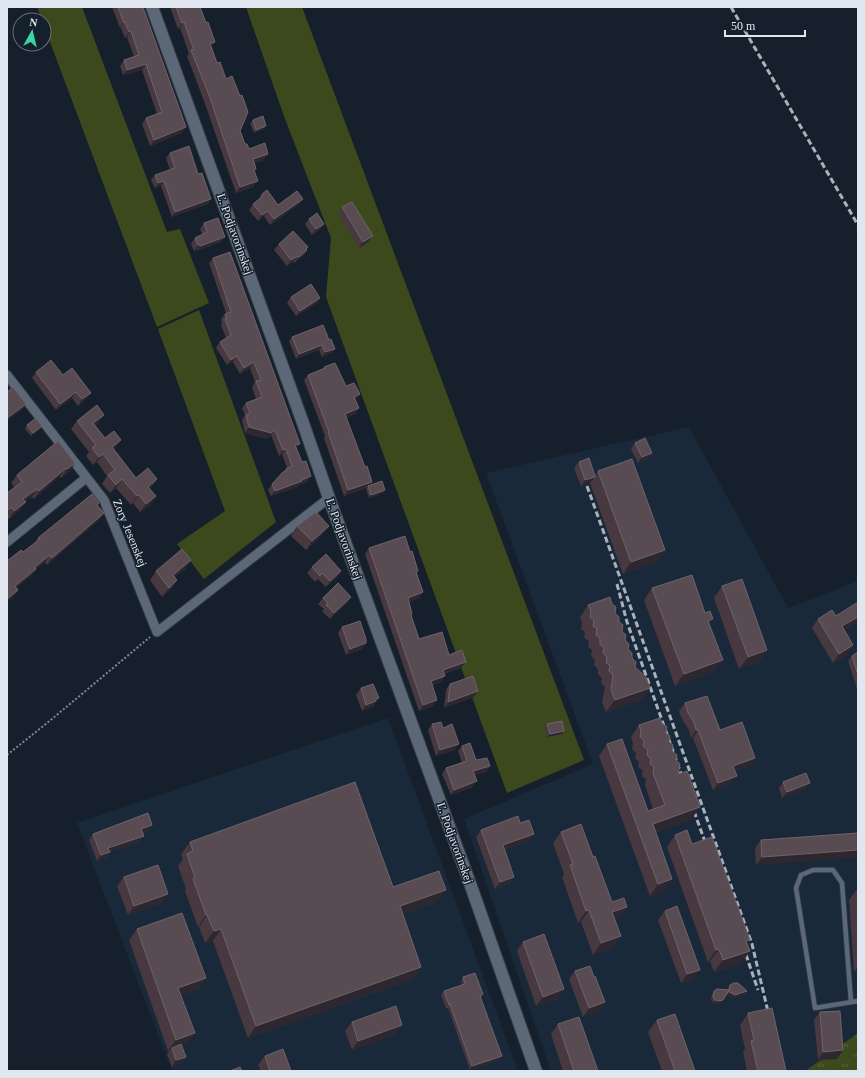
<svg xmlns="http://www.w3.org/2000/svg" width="865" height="1078" font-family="Georgia,serif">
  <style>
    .built { fill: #1a293a }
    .grass { fill: url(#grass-tufts) }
    .garden { fill: #3c491d }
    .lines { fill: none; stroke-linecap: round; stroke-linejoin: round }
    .lane-casing { stroke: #343a44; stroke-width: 6 }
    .street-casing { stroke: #343a44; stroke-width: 11 }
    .secondary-casing { stroke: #343a44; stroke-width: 14 }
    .path { stroke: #818a94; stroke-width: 2; stroke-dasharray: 2 2; stroke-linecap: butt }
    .lane { stroke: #5c6877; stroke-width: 4.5 }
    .street { stroke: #5c6877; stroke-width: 9 }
    .secondary { stroke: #5c6877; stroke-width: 12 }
    .rail { stroke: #a9b1bb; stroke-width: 3; stroke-dasharray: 6 3; stroke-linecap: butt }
    .wall { fill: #48383f }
    .shaded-wall { fill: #2d2730 }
    .building { fill: #594b52; stroke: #6e636b }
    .labels { text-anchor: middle; stroke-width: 3; stroke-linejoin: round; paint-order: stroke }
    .street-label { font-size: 12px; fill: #e0e7f0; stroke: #15202c }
  </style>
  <defs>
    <pattern id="grass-tufts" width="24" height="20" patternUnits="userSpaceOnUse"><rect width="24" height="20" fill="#3c491d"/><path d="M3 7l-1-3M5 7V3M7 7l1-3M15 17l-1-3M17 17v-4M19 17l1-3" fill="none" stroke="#58633e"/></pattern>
  </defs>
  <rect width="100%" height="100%" fill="#15202c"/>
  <!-- built -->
  <path class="built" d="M689 427 788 608 858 581V1033L805 1071H551L464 819 593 764 486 473Z
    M388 718 518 1071H172L77 823Z"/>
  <!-- grass -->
  <path class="grass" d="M858 1033V1071H805Z"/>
  <!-- garden -->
  <path class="garden" d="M37 7H82L167 232 180 229 209 303 157 327 44 26V20H42Z
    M246 7H302L584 760 507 793 326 297 331 238 285 119Z
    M199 310 276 522 204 579 177 544 225 511 158 329Z"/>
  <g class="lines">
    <!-- lane casing -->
    <g class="lane-casing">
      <path id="lane" d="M851 1002 842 883 833 870H813L801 875 796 888 815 1008 858 1001"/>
    </g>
    <!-- street casing -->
    <g class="street-casing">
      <path id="street" d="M7 375 104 500 157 632 329 498
        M7 542 86 478"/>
    </g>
    <!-- secondary casing -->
    <g class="secondary-casing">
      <path id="secondary" d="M152 7 303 423 329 498 472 889 536 1071"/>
    </g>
    <!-- path -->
    <path class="path" d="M7 755 52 719 150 637"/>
    <!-- lane -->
    <use href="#lane" class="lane"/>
    <!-- street -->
    <use href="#street" class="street"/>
    <!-- secondary -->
    <use href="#secondary" class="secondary"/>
    <!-- rail -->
    <path class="rail" d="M731 7 858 225
      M587 486 752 944 770 1020
      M617 584 627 622 684 782
      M691 803 708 850
      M743 946 758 990"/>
  </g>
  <!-- wall -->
  <path class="wall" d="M112 7H143L182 133 150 146 142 124 146 118 157 114 142 70 123 75 120 66 124 60 134 57 127 37 125 38 121 28H120Z
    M170 7H200L217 63 245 144 249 149 264 160 255 163 253 187 236 193 204 101 187 56 189 54 185 42 180 28 178 29Z
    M253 120 264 129 254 133 250 123Z
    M170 153 198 174 211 199 208 204 172 217 161 186 155 188 151 180 155 175 170 170 166 158Z
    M262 194 278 205 303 199 299 204 270 225 264 216 258 221 249 210 253 204 258 200Z
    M342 207 368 242 359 248 338 213Z
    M309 219 321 229 312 235 305 224Z
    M204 223 221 242 196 251V250L194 251 191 244 195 238 202 234 200 229Z
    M279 244 308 247 306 249 307 250 303 256 294 263 293 262 287 266 274 250Z
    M213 258 296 448 307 482 299 485 298 487 271 496 268 490 272 484 287 468 282 454 279 456 271 435 267 439 245 433 242 420 245 415 242 408 246 403 256 399 252 387 255 382 250 368 240 374 233 362 227 365 216 348 220 342 226 338 221 325 222 323 221 319 225 314 226 313 209 263Z
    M291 297 320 298 316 304 296 316 287 303Z
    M292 337 329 340 335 349 331 353 322 357 319 350 296 359 289 341Z
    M324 367 346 386 360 394 355 400 359 408 355 414 346 418 370 485 385 490 383 493 369 498 366 488 344 496 324 438 325 436 304 380 308 375 323 369Z
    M36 372 63 375 86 399 78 406 72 398 56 410 32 378Z
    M104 415 98 423 95 426 105 438 121 440 114 449 136 478 157 479 150 489 156 496 150 505 140 512 133 503 131 505 116 488 110 493 102 484 107 476 97 462 93 465 86 456 89 452 71 429 77 421Z
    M27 425 40 429 31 436 25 429Z
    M58 441 70 471 61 478 60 476 34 499 32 497 25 501 20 510 9 519 7 517V493L15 488 11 483 17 475Z
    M635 443 652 453 648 459 638 463 631 449Z
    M579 462 595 476 598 471 665 550 656 562 623 574 590 483 581 486 574 468Z
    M99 503 98 506 104 513 99 520 47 565 45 562 36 569 31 576 16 588 18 590 13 597 7 602V561L23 552 34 544 38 538Z
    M297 526 322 535 306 550 291 536Z
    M369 548 416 574 423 592 419 598 409 602 411 616 419 639 449 655 461 668 444 674 441 682 432 685 433 706 419 711 365 554Z
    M191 560 185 569 174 577 177 580 171 589 162 597 150 580 156 571Z
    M312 567 341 571 337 577 326 587 318 579 315 582 307 573Z
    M722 586 767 650 759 662 739 669 714 598Z
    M652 588 709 624 714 672 675 686 644 600Z
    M351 597 347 603 330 619 322 611 324 609 318 604 323 598Z
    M588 605 615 613 635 667 642 700 606 712 602 702 605 687 601 683 602 678 598 674V669L594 665 595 660 591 656 592 650 588 647 589 641 584 638 585 632 581 629 582 623 580 617Z
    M836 616 858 622 844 630 853 645 847 655 833 663 812 628 818 619Z
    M342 627 362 649 346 655 338 633Z
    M858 652V692L848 661 852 656Z
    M450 684 474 697 444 708 446 690Z
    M361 688 375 704 372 707 362 711 356 695Z
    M685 703 720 730 755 758 750 766 735 771 731 784 713 790 693 738H691L689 730 683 721 679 711Z
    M432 724 459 744 454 750 436 756 428 730Z
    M547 724 564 731 562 734 547 737 545 727Z
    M639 725 666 733 676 760 678 774 692 819 656 832 664 891 650 896 599 756 607 744 648 811 653 809 645 785 646 779 642 776 643 771 638 767 639 762 635 758 636 753 632 749 633 743 631 737Z
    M462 746 476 760 490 766 486 772 474 775 473 787 451 795 442 774 446 768 462 763 458 751Z
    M783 782 806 789 782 798 779 788Z
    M520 823 534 834 529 841 504 850 514 877 509 884 495 889 476 837 481 830Z
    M148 831 143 833 144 836 139 842 110 852 106 858 97 861 89 840 93 834Z
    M561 832 593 857 612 902 627 907 618 919 615 920 621 936 613 947 593 955 581 922 578 923 562 877 564 874 553 843Z
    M858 833 756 865 755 848 761 840Z
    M675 835 692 844 747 944 742 963 714 972 710 961 708 962 667 847Z
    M190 842 393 887 437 902 402 914 421 967 413 979 248 1038 213 941 205 943 199 927H198L185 891 186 889 178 866 183 859 181 854Z
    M124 877 162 903 128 915 117 886Z
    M858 888V971L854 972 849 900Z
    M665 911 693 979 681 983 658 920Z
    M137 929 206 978 198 989 181 995 187 1044 182 1046V1063L172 1067 167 1054 170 1050 168 1051 129 940Z
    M523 942 558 999 536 1006 517 951Z
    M575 971 594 977 605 1002 599 1011 583 1017 569 979Z
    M463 977 483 994 481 997 499 1060 470 1070 448 1008H446L441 995 444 991 462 985 461 981Z
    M730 985 747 991 745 994 733 998 727 995V994L721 1003 717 1004 713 1003 711 999 712 995 714 991 728 989Z
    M820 1012 837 1059 818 1060 814 1020Z
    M748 1013 786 1071H747L743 1052 745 1049 740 1025Z
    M657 1020 695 1071H662L648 1032Z
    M352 1022 396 1034 352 1050 345 1031Z
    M558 1024 598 1071H563L551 1034Z
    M265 1056 291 1071H261L258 1065Z"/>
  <!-- shaded-wall -->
  <path class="shaded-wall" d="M125 22 121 28H120L124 23Z
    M184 22 180 28 178 29 182 23Z
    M131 31 127 37 125 38 129 32Z
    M215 42 211 48 210 44Z
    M146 64 142 70 123 75 127 70Z
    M266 126 264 129 254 133 256 130Z
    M186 127 182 133 150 146 154 140Z
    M268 154 264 160 249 165 253 159Z
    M164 181 161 186 155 188 158 183Z
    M258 181 253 187 236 193 240 187Z
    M211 199 208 204 172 217 175 212Z
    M303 199 299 204 270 225 274 219Z
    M268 211 264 216 258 221 262 215Z
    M324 224 321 229 312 235 316 229Z
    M373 236 368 242 359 248 363 242Z
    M225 237 221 242 196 251 200 246Z
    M198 245H200L196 250 194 251Z
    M308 247 304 252 307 250 303 256 294 263 299 257Z
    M298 256 293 262 287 266 291 260Z
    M320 298 316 304 296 316 300 311Z
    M322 345 319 350 296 359 299 354Z
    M335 349 331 353 322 357 325 352Z
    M237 356 233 362 227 365 231 360Z
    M254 362 250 368 240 374 244 368Z
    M76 392 72 398 56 410 60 404Z
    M91 393 86 399 78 406 82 399Z
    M360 394 356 399 350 402 354 397Z
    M26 404 22 410 7 421V418Z
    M359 408 355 414 341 420 345 414Z
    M104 415 98 423 87 432 93 423Z
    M42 426 40 429 31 436 33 433Z
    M249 427 275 430 271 435 267 439 245 433Z
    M121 440 115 449 106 455 112 447Z
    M300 444 296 449 295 445Z
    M286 449 282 454 279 456 283 450Z
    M652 453 648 459 638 463 642 457Z
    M103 454 97 462 93 465 99 457Z
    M75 463 70 471 61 478 67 469Z
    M66 468 60 476 34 499 39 491Z
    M311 476 307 482 299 485 298 487 271 496 275 491Z
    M595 477 590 483 581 486 585 480Z
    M122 479 116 488 110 493 116 485Z
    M157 479 151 488 142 496 148 487Z
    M372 482 368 487V486L366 488 344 496 348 490Z
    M37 489 32 497 18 507 23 499Z
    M385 490 383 493 369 498 371 495Z
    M139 495 133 503 131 505 137 496Z
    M156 496 150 505 140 512 146 504Z
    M26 502 20 510 9 519 14 511Z
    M12 507 7 514V511Z
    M104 513 99 520 47 565 52 558Z
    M329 526 322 535 306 550 312 541Z
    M665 550 656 562 623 574 631 562Z
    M50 555 45 562 30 574 35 567Z
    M191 560 185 569 166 584 173 575Z
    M36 569 31 576 10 593 15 586Z
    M341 571 337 577 326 587 330 581Z
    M177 580 171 589 162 597 169 588Z
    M18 590 13 597 7 602V599Z
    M423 592 419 598 403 604 408 598Z
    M351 597 347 603 330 619 334 613Z
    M858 617V622L835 635 842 626Z
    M713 619 704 631 708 621Z
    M366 643 362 649 346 655 350 649Z
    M853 645 847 655 833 663 839 654Z
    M767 650 759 662 739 669 748 657Z
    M723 660 714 672 675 686 684 674Z
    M466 662 461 668 439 675 443 670Z
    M445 676 441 682 427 687 431 681Z
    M650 688 642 700 606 712 615 700Z
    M478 691 474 697 444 708 448 702Z
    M379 698 372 707 362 711 366 705Z
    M437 700 433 706 419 711 423 705Z
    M696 730H698L693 738H691Z
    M564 731 562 734 547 737 550 734Z
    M459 744 454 750 436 756 440 750Z
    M755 758 750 766 728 774 733 766Z
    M490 766 486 772 469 777 473 771Z
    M737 776 731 784 713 790 718 783Z
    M477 781 473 787 451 795 454 790Z
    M810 783 806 789 782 798 787 792Z
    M700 807 692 819 644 836 653 824Z
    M152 825 148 831 137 835 141 829Z
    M534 834 529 841 498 852 503 845Z
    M144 836 139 842 104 854 108 848Z
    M858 850V858L756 865 762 857Z
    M110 852 106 858 97 861 101 855Z
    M514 877 509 884 495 889 500 882Z
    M672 879 664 891 650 896 658 884Z
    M446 890 437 902 391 918 400 906Z
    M168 894 162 903 128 915 134 906Z
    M627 907 618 919 604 924 612 912Z
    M589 910 581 922 578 923 586 911Z
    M206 915H207L199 927H198Z
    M221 929 213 941 205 943 214 931Z
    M621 936 613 947 593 955 601 943Z
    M719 949 710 961 708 962 716 950Z
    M750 951 742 963 714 972 723 960Z
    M858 966V971L854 972Z
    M421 967 413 979 248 1038 256 1026Z
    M700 970 693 979 681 983 687 974Z
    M206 978 198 989 171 999 178 988Z
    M564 989 558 999 536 1006 543 997Z
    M747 991 745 994 733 998 727 995 729 992Z
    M715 1000H723L721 1003 717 1004 713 1003Z
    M605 1002 599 1011 583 1017 589 1008Z
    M402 1025 396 1034 352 1050 358 1041Z
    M195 1033 187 1044 172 1049V1048L170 1050 168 1051 176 1040Z
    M843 1050 837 1059 818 1060 823 1052Z
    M502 1056 499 1060 470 1070 472 1066Z
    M186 1057 182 1063 172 1067 176 1060Z"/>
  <!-- building -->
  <path class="building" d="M118 7H143L186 127 154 140 146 118 162 112 146 64 127 70 124 60 139 55 131 31 129 32 125 22 124 23Z
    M176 7H200L206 23 208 22 215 42 210 44 217 63 220 62 226 79 232 76 240 96 242 95 248 112 240 131 245 144H247L249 149 265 143 268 154 253 159 256 169 254 170 258 181 240 187 209 95 191 50H194L184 22 182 23Z
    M263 116 266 126 256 130 253 120Z
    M189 146 198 174 202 173 211 199 175 212 164 181 158 183 155 175 175 168 170 153Z
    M267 190 278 205 297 191 303 199 274 219 268 211 262 215 253 204 262 197V194Z
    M352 202 373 236 363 242 342 207Z
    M317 213 324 224 316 229 309 219Z
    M218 218 225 237 200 246V245H198L195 238 207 232 204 223Z
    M293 231 308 247 306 249 307 250 299 257 298 256 291 260 279 244Z
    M230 252 300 444 295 445 302 462 306 461 311 476 302 480V481L275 491 272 484 283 472 287 470 286 469 292 466 286 449 283 450 275 430 271 433 249 427 246 415 250 413 246 403 262 397 256 381 261 380 254 362 244 368 237 356 231 360 220 342 231 335 225 319H227L225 314 231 312 213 258Z
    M311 284 320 298 300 311 291 297Z
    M323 325 329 340 331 339 335 349 325 352 322 345 299 354 292 337Z
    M51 360 63 375 72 368 91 393 82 399 76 392 60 404 36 372Z
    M335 363 346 386 354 383 360 394 354 397 359 408 345 414 365 467 367 466 372 482 348 490 328 432H329L308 375 325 368 324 367Z
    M13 387 26 404 7 418V392Z
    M97 405 104 415 93 423 105 438 114 431 121 440 112 447 136 478 148 468 157 479 148 487 156 496 146 504 139 495 137 496 122 479 116 485 108 475 115 470 103 454 99 457 92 448 96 445 77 421Z
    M36 418 42 426 33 433 27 425Z
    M645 438 652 453 642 457 635 443Z
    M58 441 75 463 67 469 66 468 39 491 37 489 23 499 26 502 14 511 12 507 7 511V493L22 482 17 475Z
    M589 458 595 476V477L585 480 579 462Z
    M632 459 665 550 631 562 598 471Z
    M382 481 385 490 371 495 368 486Z
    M92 494 99 503 97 505 104 513 52 558 50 555 35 567 36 569 15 586 18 590 7 599V561L21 550 23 552 40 539 38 538Z
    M316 512 329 526 312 541 297 526Z
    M405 536 410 552 412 551 418 571 416 572 423 592 408 598 412 614 411 615 419 639 442 632 449 655 462 650 466 662 443 670 445 676 431 681 437 700 423 705 369 548Z
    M182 549 191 560 173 575 177 580 169 588 156 571Z
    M326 554 341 571 330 581 322 573 320 576 312 567Z
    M692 575 705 613 710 611 713 619 708 621 723 660 684 674 652 588Z
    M742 579 767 650 748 657 722 586Z
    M338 583 351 597 334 613 326 605 328 603 323 598Z
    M610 597 612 604 616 607 615 613 619 617V622L623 625 622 631 626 635 625 640 629 644 628 649 632 653V658L636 662 635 667 646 677 650 688 615 700 611 690 613 675 609 671 610 666 606 662 607 657 603 653 604 648 600 644V638L596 635 597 629 593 626 594 620 590 617 591 611 588 605Z
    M858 602V617L842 626 853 645 839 654 818 619 832 610 836 616Z
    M360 621 366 639V643L350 649 342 627Z
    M858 652V675L852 656Z
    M473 676 478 691 448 702 450 684Z
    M373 684 379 698 376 699V701L366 705 361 688Z
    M707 696 720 730 742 722 755 758 733 766 737 776 718 783 698 730H696L694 722 688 713 685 703Z
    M660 718 662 723 667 727 666 733 670 736 669 742 673 745 672 751 677 755 676 760 680 764 678 774 687 771 700 807 653 824 672 879 658 884 607 744 622 739 648 811 665 805 653 773 654 767 650 764 651 759 647 755 648 750 643 746 644 741 640 737 641 731 639 725Z
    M562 721 564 731 550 734 547 724Z
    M441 722 443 728 452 724 459 744 440 750 432 724Z
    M470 743 476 760 487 758 490 766 473 771 477 781 454 790 446 768 467 761 462 746Z
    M806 773 810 783 787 792 783 782Z
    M355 782 393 887 439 871 446 890 400 906 421 967 256 1026 221 929 214 931 207 915H206L193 879 195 878 187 854 193 851 190 842Z
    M148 813 152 825 141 829 144 836 108 848 110 852 101 855 93 834Z
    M518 816 520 823 529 820 534 834 503 845 514 877 500 882 481 830Z
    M581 824 593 857 595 856 612 902 624 898 627 907 612 912 621 936 601 943 589 910 586 911 570 865 573 864 561 832Z
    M687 830 692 844 712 837 750 940 746 941 750 951 723 960 719 949 716 950 675 835Z
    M858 833V850L762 857 761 840Z
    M158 865 168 894 134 906 124 877Z
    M677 906 700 970 687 974 665 911Z
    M182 913 206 978 178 988 195 1033 176 1040 137 929Z
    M544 934 564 989 543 997 523 942Z
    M590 966 594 977 595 976 605 1002 589 1008 575 971Z
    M475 973 483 994 480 996 502 1056 472 1066 450 1004 449 1005 444 991 465 984 463 977Z
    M734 983H738L747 991 735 995 729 992V990L723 1000 719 1001 715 1000 713 996 714 991 717 989 729 990 730 985Z
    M396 1006 402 1025 358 1041 352 1022Z
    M772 1008 786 1071H758L751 1041 754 1040 748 1013Z
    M840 1011 843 1050 823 1052 820 1012Z
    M675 1014 695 1071H675L657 1020Z
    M579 1017 598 1071H574L558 1024Z
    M181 1044 186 1057 176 1060 172 1048Z
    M283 1049 291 1071H270L265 1056Z
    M240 1067 242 1071H230Z"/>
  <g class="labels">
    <!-- street labels -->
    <g class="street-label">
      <text transform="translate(235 234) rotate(70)" y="4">Ľ. Podjavorinskej</text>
      <text transform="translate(130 533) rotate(68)" y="4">Zory Jesenskej</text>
      <text transform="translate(344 539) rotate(70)" y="4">Ľ. Podjavorinskej</text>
      <text transform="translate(455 843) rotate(70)" y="4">Ľ. Podjavorinskej</text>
    </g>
  </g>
  <!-- border -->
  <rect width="865" height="1078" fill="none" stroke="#e0e7f0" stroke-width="16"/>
  <!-- north arrow -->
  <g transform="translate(32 32) rotate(8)"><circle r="19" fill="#15202c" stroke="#66707a"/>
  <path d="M0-3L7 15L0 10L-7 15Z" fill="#3bd4a4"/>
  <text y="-6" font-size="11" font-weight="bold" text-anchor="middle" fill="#e0e7f0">N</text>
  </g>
  <!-- scale -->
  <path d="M725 30v6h80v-6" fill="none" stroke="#e0e7f0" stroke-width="2"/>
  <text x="731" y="30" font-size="12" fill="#e0e7f0" stroke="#15202c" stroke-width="3" paint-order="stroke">50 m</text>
</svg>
